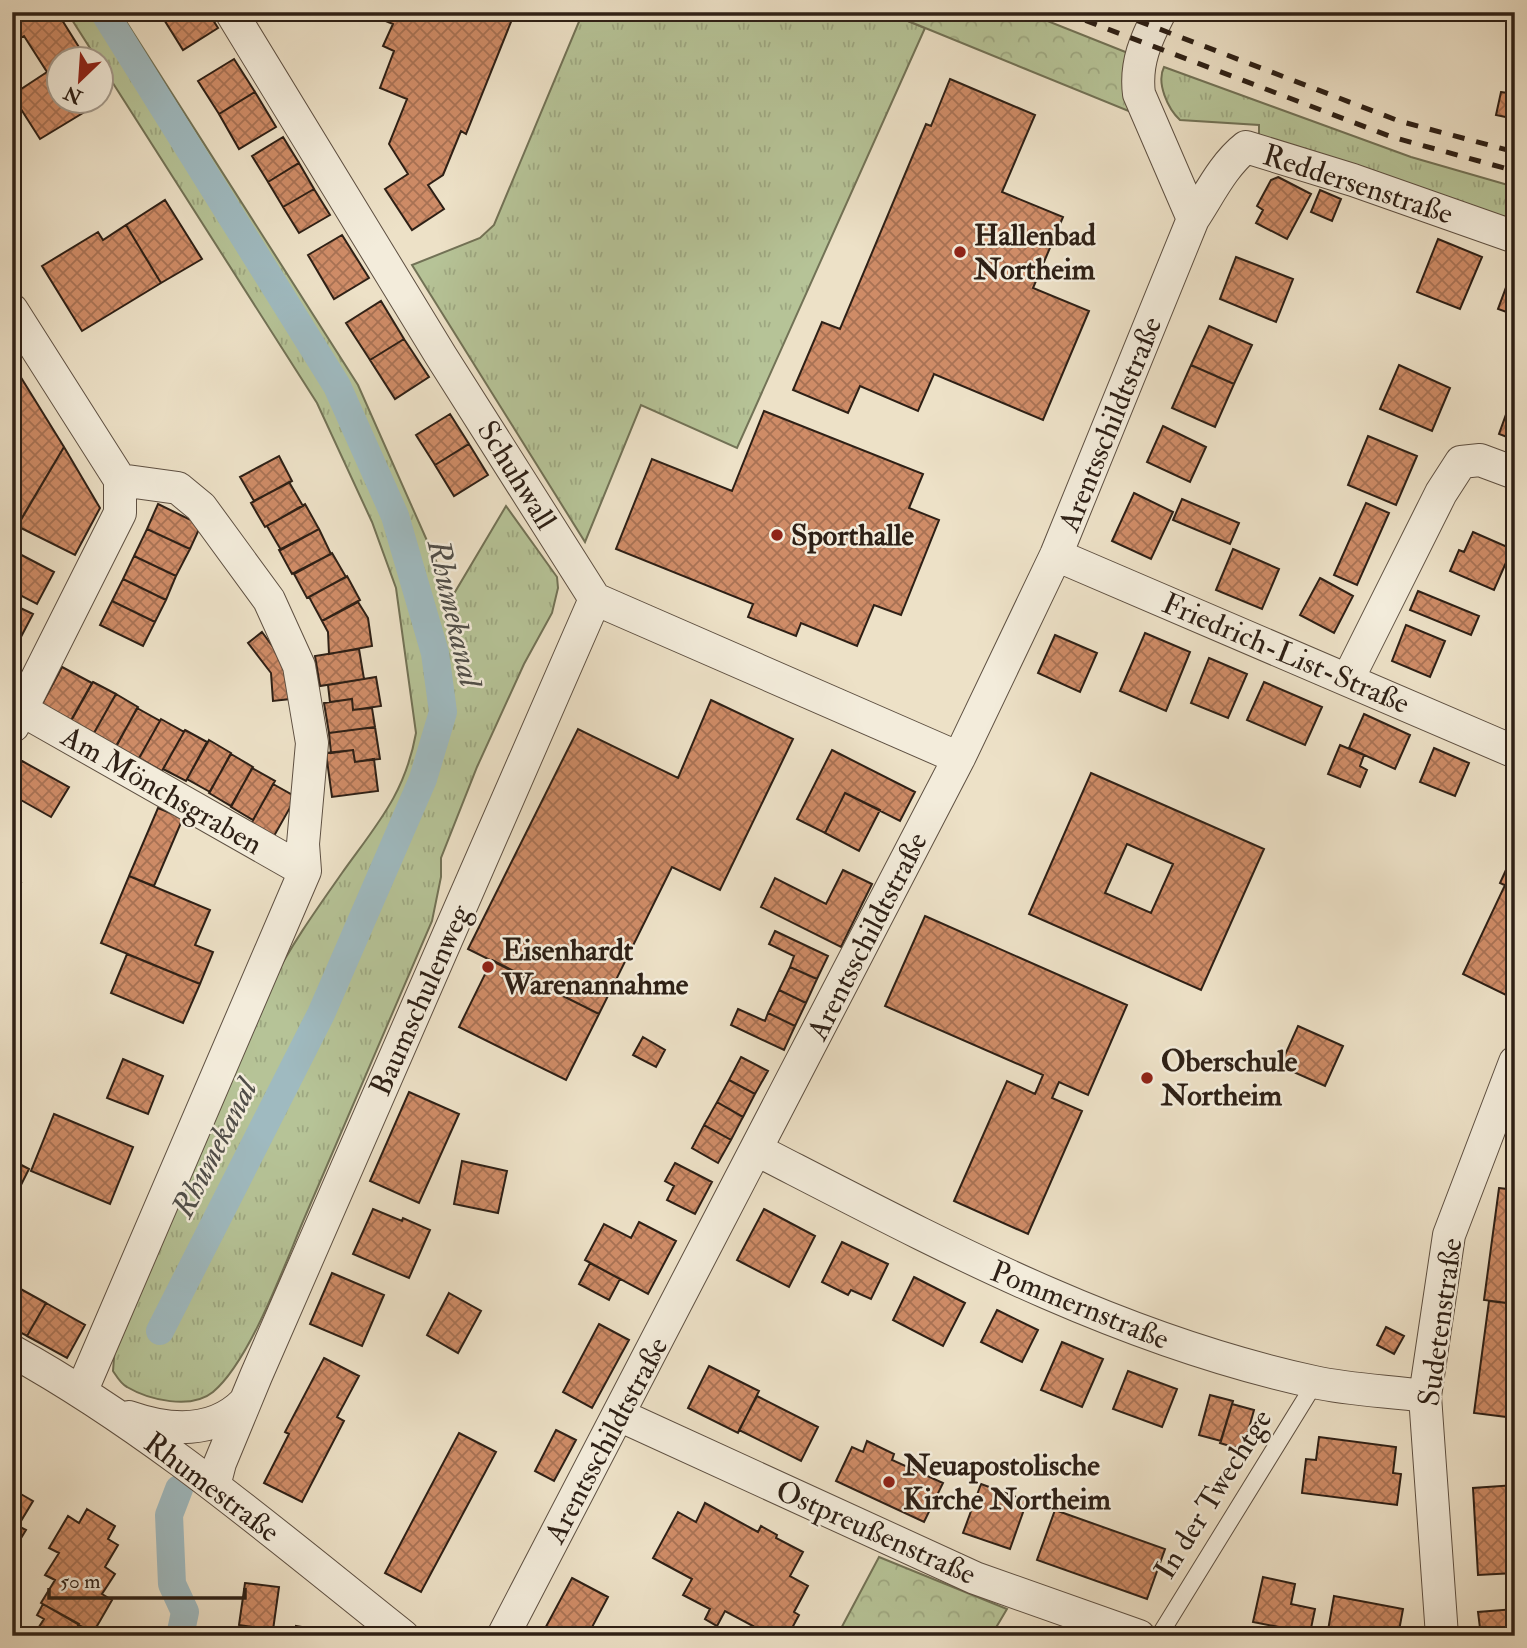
<svg xmlns="http://www.w3.org/2000/svg" width="1527" height="1648" font-family="'IM FELL Double Pica',serif">
  <style>
    .grass { fill: url(#grass-tufts); stroke: #727256; stroke-width: 2 }
    .park { fill: url(#park-crowns); stroke: #727256; stroke-width: 2 }
    .lines { fill: none; stroke-linecap: round; stroke-linejoin: round }
    .canal { stroke: #9fbac0; stroke-width: 28 }
    .building { fill: url(#building-cross-hatch); stroke: #2e2016; stroke-width: 2; fill-rule: evenodd }
    .service-casing { stroke: #5e5042; stroke-width: 18 }
    .minor-casing { stroke: #5e5042; stroke-width: 34 }
    .service { stroke: #f3ecdb; stroke-width: 16 }
    .minor { stroke: #f3ecdb; stroke-width: 32 }
    .rail { stroke: #2e2016; stroke-width: 5; stroke-dasharray: 12 12; stroke-linecap: butt }
    .poi-dot { fill: #8f2418; stroke: #f3ecdb; stroke-width: 2.5 }
    .labels { text-anchor: middle; stroke-width: 5; stroke-linejoin: round; paint-order: stroke }
    .street-label { font-size: 30px; fill: #2e2016; stroke: #f3ecdb }
    .poi-label { font-size: 30px; font-weight: bold; fill: #2e2016; stroke: #f3ecdb; text-anchor: start }
    .water-label { font-size: 32px; font-style: italic; fill: #504e49; stroke: #f3ecdb }
  </style>
  <defs>
    <pattern id="grass-tufts" width="24" height="20" patternUnits="userSpaceOnUse" patternTransform="scale(1.75)"><rect width="24" height="20" fill="#b6c397"/><path d="M3 7l-1-3M5 7V3M7 7l1-3M15 17l-1-3M17 17v-4M19 17l1-3" fill="none" stroke="#9da781"/></pattern>
    <pattern id="park-crowns" width="20" height="18" patternUnits="userSpaceOnUse" patternTransform="scale(1.75)"><rect width="20" height="18" fill="#b6c397"/><path d="M2 6a3 3 0 1 1 6 0M12 15a3 3 0 1 1 6 0" fill="none" stroke="#9da781"/></pattern>
    <pattern id="building-cross-hatch" width="8" height="8" patternUnits="userSpaceOnUse" patternTransform="scale(1.75)"><rect width="8" height="8" fill="#cf8c67"/><path d="M0 0l8 8M0 8l8-8" fill="none" stroke="#a87254"/></pattern>
  </defs>
  <rect width="100%" height="100%" fill="#ede1c7"/>
  <filter id="stains"><feTurbulence type="fractalNoise" baseFrequency=".00286" numOctaves="4"/><feColorMatrix values="0 0 0 0 .2 0 0 0 0 .09 0 0 0 0 .02 0 0 0 .5 -.17"/></filter>
  <radialGradient id="worn" r=".72"><stop offset=".6" stop-color="#630" stop-opacity="0"/><stop offset="1" stop-color="#630" stop-opacity=".3"/></radialGradient>
  <!-- grass -->
  <path class="grass" d="M67 12H120L358 385 452 597 506 506 557 577 558 588 552 613 524 664 477 767 441 858V877L432 921C389 1021 346 1120 304 1219 284 1266 250 1361 213 1392 191 1410 149 1400 127 1387 121 1384 117 1377 113 1371L115 1345 270 986C291 945 316 910 342 873 377 824 405 794 416 733L396 588 372 522 317 403 102 66V60L97 59Z
    M583 12H886L925 28 737 448 641 405 585 542 412 265 480 238 494 225Z
    M1164 67 1411 157 1515 187V229L1259 136V125L1180 120C1168 109 1156 83 1164 67Z"/>
  <!-- park -->
  <path class="park" d="M886 12H1025L1128 53 1131 112Z
    M879 1557 1007 1609 991 1636H837Z"/>
  <g class="lines">
    <!-- canal -->
    <path class="canal" d="M104 12 337 386 395 516 435 653 443 712 423 779 321 1014 160 1331
      M179 1489 169 1515 172 1584 185 1612 180 1636"/>
  </g>
  <!-- building -->
  <path class="building" d="M17 12H57L87 60H60V102H101L40 139 12 95 47 72 24 36 12 43V15Z
    M172 12H208L218 28 183 50 163 18Z
    M364 12H515L466 134 461 131 443 175 428 185 444 209 412 230 385 189 408 174 389 144 407 99 380 88 394 51 383 46 393 24Z
    M234 59 255 92 219 114 198 81Z
    M950 79 1035 115 1002 192 1063 217 1033 288 1089 311 1043 420 934 374 918 411 860 386 848 413 793 390 822 322 840 329 926 124 931 126Z
    M255 92 276 127 239 149 219 114Z
    M1501 92 1515 94V119L1496 115Z
    M283 137 299 163 268 182 252 156Z
    M299 163 314 189 283 207 268 182Z
    M1278 177 1311 194 1287 239 1256 223 1263 210 1257 206 1271 180Z
    M314 189 330 215 299 233 283 207Z
    M1320 190 1341 199 1332 221 1311 212Z
    M165 200 202 259 161 283 126 225Z
    M126 225 161 283 82 331 42 266 98 232 103 240Z
    M342 235 369 278 334 299 308 255Z
    M1438 239 1482 257 1460 309 1417 292Z
    M1236 257 1293 279 1276 322 1220 299Z
    M1511 274 1515 275V315L1498 309Z
    M381 301 404 339 370 360 346 323Z
    M1209 326 1252 345 1234 384 1191 365Z
    M404 339 429 377 395 399 370 360Z
    M12 363 64 447 15 530 12 529Z
    M1191 365 1234 384 1215 427 1172 408Z
    M1399 365 1450 388 1432 431 1380 409Z
    M1513 395H1515V440L1499 434Z
    M764 411 923 474 909 508 939 520 901 615 874 605 857 646 801 623 796 636 748 617 753 604 616 549 652 459 732 491Z
    M450 414 469 444 435 465 416 435Z
    M1163 426 1206 447 1190 482 1147 462Z
    M1368 436 1417 456 1396 505 1348 485Z
    M469 444 488 475 454 496 435 465Z
    M64 447 100 508 75 555 17 526Z
    M279 456 292 481 254 501 240 477Z
    M289 482 303 506 265 527 251 503Z
    M1134 493 1173 512 1151 559 1112 541Z
    M1182 499 1239 523 1230 544 1173 520Z
    M1366 503 1389 513 1357 585 1334 575Z
    M158 504 201 525 190 549 147 529Z
    M305 504 319 529 281 550 267 526Z
    M147 529 190 549 176 576 134 556Z
    M319 529 331 554 292 574 279 550Z
    M1473 532 1512 549 1494 590 1450 571 1459 550 1464 552Z
    M1233 549 1279 569 1262 609 1216 590Z
    M12 550 54 572 37 604 12 591Z
    M332 553 346 577 307 598 294 574Z
    M134 556 176 576 166 600 123 579Z
    M347 576 360 600 322 621 309 597Z
    M1320 578 1353 596 1334 633 1300 615Z
    M123 579 166 600 155 622 112 601Z
    M1418 591 1479 616 1471 635 1410 610Z
    M112 601 155 622 143 646 100 625Z
    M358 602 368 618 372 646 329 654 328 632 322 621Z
    M12 604 33 614 12 654Z
    M1406 625 1445 641 1430 677 1392 661Z
    M262 632 287 666 290 699 273 701 271 673 248 643Z
    M1145 633 1190 652 1166 711 1120 691Z
    M1055 635 1097 653 1080 692 1038 673Z
    M359 649 364 679 320 686 315 656Z
    M1209 658 1247 674 1228 718 1191 703Z
    M62 667 92 683 70 722 41 706Z
    M376 677 381 706 353 710 352 699 330 702 328 685Z
    M93 682 116 694 94 733 71 721Z
    M1264 682 1322 707 1305 745 1247 720Z
    M116 694 138 707 116 746 94 733Z
    M352 699 353 710 372 708 375 727 329 733 324 703Z
    M711 700 793 739 720 890 672 867 599 1014 468 949 578 729 678 778Z
    M137 708 160 721 138 760 116 747Z
    M1364 714 1410 735 1395 769 1349 748Z
    M161 719 184 732 162 771 139 758Z
    M375 727 380 759 355 762 353 750 331 753 329 733Z
    M185 730 207 742 186 781 163 769Z
    M209 740 231 753 210 792 187 779Z
    M1340 745 1364 755 1360 766 1367 770 1360 787 1328 774Z
    M1434 748 1469 763 1455 796 1420 782Z
    M353 750 355 762 374 759 378 791 332 797 326 753Z
    M832 750 915 792 900 821 845 793 825 833 797 819Z
    M231 754 253 767 231 806 209 793Z
    M22 761 69 787 51 817 12 795V778Z
    M252 768 275 781 253 820 231 807Z
    M1091 773 1264 849 1201 990 1029 914ZM1127 844 1173 864 1151 913 1105 893Z
    M273 784 296 797 274 836 251 824Z
    M845 793 880 810 859 851 825 833Z
    M158 808 183 818 154 886 129 876Z
    M1515 850V890L1500 883Z
    M843 870 872 884 841 947 761 907 775 878 826 904Z
    M129 876 210 910 195 945 213 952 200 984 101 943Z
    M12 878 21 883 12 899Z
    M1505 885 1515 890V982L1508 996 1463 974Z
    M925 916 1127 1005 1088 1095 1059 1082 1052 1098 1082 1111 1028 1234 954 1201 1007 1081 1035 1094 1043 1075 885 1006Z
    M775 931 828 956 817 979 790 967 794 956 769 944Z
    M127 954 200 984 183 1023 111 993Z
    M492 960 599 1014 566 1080 459 1027Z
    M790 967 817 979 806 1003 779 990Z
    M779 990 806 1003 795 1026 768 1013Z
    M738 1009 765 1021 768 1013 795 1026 784 1050 731 1025Z
    M1298 1026 1343 1046 1325 1086 1280 1066Z
    M643 1037 665 1050 656 1067 633 1055Z
    M741 1057 768 1071 755 1094 729 1080Z
    M123 1059 163 1076 148 1114 107 1098Z
    M729 1080 755 1094 743 1117 717 1102Z
    M409 1092 459 1114 419 1203 370 1181Z
    M717 1102 743 1117 731 1140 704 1125Z
    M54 1114 133 1147 110 1204 31 1171Z
    M704 1125 731 1140 718 1163 692 1148Z
    M12 1160 29 1169 17 1193 12 1191Z
    M462 1161 507 1171 498 1213 454 1204Z
    M675 1163 712 1182 695 1214 667 1200 674 1186 665 1181Z
    M1499 1188 1515 1190V1304L1484 1300Z
    M373 1209 402 1221 403 1218 430 1230 409 1278 353 1254Z
    M764 1209 815 1236 789 1287 737 1260Z
    M639 1222 676 1241 648 1294 585 1260 604 1224 631 1238Z
    M842 1242 888 1264 871 1299 851 1290 848 1295 822 1282Z
    M590 1263 620 1279 609 1300 579 1284Z
    M332 1273 384 1295 362 1346 310 1324Z
    M914 1277 965 1303 943 1346 893 1320Z
    M17 1287 46 1303 27 1336 12 1328V1296Z
    M449 1293 481 1311 458 1353 427 1335Z
    M1489 1301 1515 1304V1418L1474 1413Z
    M46 1303 85 1325 67 1358 27 1336Z
    M997 1310 1038 1330 1022 1362 981 1342Z
    M599 1324 629 1340 592 1408 563 1392Z
    M1386 1327 1404 1336 1394 1354 1377 1345Z
    M1062 1342 1103 1359 1082 1407 1041 1390Z
    M324 1358 359 1376 337 1417 344 1421 302 1502 264 1483 289 1434 285 1432Z
    M709 1366 759 1391 738 1433 688 1408Z
    M1128 1371 1177 1389 1162 1427 1113 1409Z
    M1210 1395 1233 1401 1221 1441 1199 1435Z
    M757 1396 818 1427 801 1461 739 1430Z
    M1232 1404 1254 1410 1243 1450 1220 1443Z
    M556 1430 576 1440 554 1481 535 1471Z
    M459 1433 496 1452 421 1592 385 1573Z
    M1319 1437 1396 1447 1393 1473 1401 1474 1397 1505 1302 1493 1306 1459 1316 1460Z
    M867 1441 894 1454 892 1460 943 1483 924 1522 836 1481 852 1447 863 1452Z
    M981 1484 1027 1501 1010 1549 963 1533Z
    M1515 1485V1573L1478 1575 1473 1488Z
    M12 1489 33 1501 18 1526 26 1530 12 1553Z
    M705 1503 758 1532 761 1526 777 1535 776 1538 803 1552 790 1576 808 1586 794 1612 799 1615 791 1630 787 1628 782 1636H762L751 1630 753 1626 725 1611 717 1626 705 1619 710 1609 683 1595 692 1579 653 1558 678 1512 696 1522Z
    M87 1509 115 1526 108 1539 118 1545 105 1567 115 1574 102 1594 112 1600 93 1633 41 1603 55 1580 45 1575 59 1553 49 1548 68 1516 79 1523Z
    M1055 1510 1165 1549 1147 1599 1037 1560Z
    M1263 1577 1295 1584 1291 1604 1315 1609 1310 1633 1253 1622Z
    M572 1578 608 1597 591 1629 605 1636H541Z
    M245 1583 279 1587 273 1630 239 1625Z
    M1334 1596 1403 1609 1398 1636H1327Z
    M43 1604 79 1624 72 1636H46L37 1630 44 1619 37 1615Z
    M1515 1609V1636H1481L1478 1612Z
    M296 1626 332 1632V1636H294Z"/>
  <g class="lines">
    <!-- service casing -->
    <g class="service-casing">
      <path id="service" d="M1159 1636 1315 1383"/>
    </g>
    <!-- minor casing -->
    <g class="minor-casing">
      <path id="minor" d="M231 12 441 356 595 599 959 758
        M1160 12C1146 39 1135 63 1139 94L1193 219
        M12 310 120 480
        M1056 555 1515 752
        M1348 679 1441 493 1461 462 1480 460 1515 473
        M20 709 305 871
        M13 726 120 513V480
        M757 1150C936 1242 1115 1339 1314 1382 1350 1390 1388 1391 1425 1396
        M12 1351C153 1429 277 1536 403 1636
        M82 1390 305 871 303 844 312 743 299 666 269 600 201 507 178 488 120 480
        M619 1415 975 1578 1139 1636
        M129 1417C169 1431 214 1434 245 1402
        M214 1486 220 1463 256 1376 595 599
        M503 1636 959 758 1056 555 1193 219C1209 195 1223 165 1246 147L1353 180 1515 237
        M1442 1636 1425 1396 1449 1235 1515 1062"/>
    </g>
    <!-- service -->
    <use href="#service" class="service"/>
    <!-- minor -->
    <use href="#minor" class="minor"/>
    <!-- rail -->
    <path class="rail" d="M1063 12 1392 137 1515 171
      M1115 12 1399 121 1515 152"/>
  </g>
  <!-- markers -->
  <g class="poi-dot">
    <circle cx="960" cy="252" r="7"/>
    <circle cx="777" cy="535" r="7"/>
    <circle cx="488" cy="967" r="7"/>
    <circle cx="1147" cy="1078" r="7"/>
    <circle cx="889" cy="1482" r="7"/>
  </g>
  <g class="labels">
    <!-- street labels -->
    <g class="street-label">
      <text transform="translate(1358 184) rotate(18)" y="10">Reddersenstraße</text>
      <text transform="translate(1110 424) rotate(-68)" y="10">Arentsschildtstraße</text>
      <text transform="translate(517 475) rotate(58)" y="10">Schuhwall</text>
      <text transform="translate(1286 653) rotate(23)" y="10">Friedrich-List-Straße</text>
      <text transform="translate(162 790) rotate(30)" y="10">Am Mönchsgraben</text>
      <text transform="translate(867 936) rotate(-63)" y="10">Arentsschildtstraße</text>
      <text transform="translate(420 1000) rotate(-66)" y="10">Baumschulenweg</text>
      <text transform="translate(1080 1305) rotate(22)" y="10">Pommernstraße</text>
      <text transform="translate(1440 1322) rotate(-82)" y="10">Sudetenstraße</text>
      <text transform="translate(606 1440) rotate(-62)" y="10">Arentsschildtstraße</text>
      <text transform="translate(212 1487) rotate(37)" y="10">Rhumestraße</text>
      <text transform="translate(1213 1494) rotate(-58)" y="10">In der Twechtge</text>
      <text transform="translate(876 1532) rotate(24)" y="10">Ostpreußenstraße</text>
    </g>
    <!-- poi labels -->
    <g class="poi-label">
      <text x="974" y="245">Hallenbad<tspan x="974" dy="34">Northeim</tspan></text>
      <text x="791" y="545">Sporthalle</text>
      <text x="502" y="960">Eisenhardt<tspan x="502" dy="34">Warenannahme</tspan></text>
      <text x="1161" y="1071">Oberschule<tspan x="1161" dy="34">Northeim</tspan></text>
      <text x="903" y="1475">Neuapostolische<tspan x="903" dy="34">Kirche Northeim</tspan></text>
    </g>
    <!-- water labels -->
    <g class="water-label">
      <text transform="translate(455 613) rotate(77)" y="11">Rhumekanal</text>
      <text transform="translate(214 1148) rotate(-63)" y="11">Rhumekanal</text>
    </g>
  </g>
  <!-- margin -->
  <rect width="1527" height="1648" fill="none" stroke="#ede1c7" stroke-width="42"/>
  <rect x="14" y="14" width="1499" height="1620" fill="none" stroke="#2e2016" stroke-width="3.5"/>
  <rect x="21" y="21" width="1485" height="1606" fill="none" stroke="#2e2016" stroke-width="2"/>
  <!-- north arrow -->
  <g transform="translate(80 80) rotate(205)"><circle r="33" fill="#f3ecdb" stroke="#a49a8c" stroke-width="2"/>
  <path d="M0-5L12 26L0 18L-12 26Z" fill="#8f2418"/>
  <text y="-10" font-size="19" font-weight="bold" text-anchor="middle" fill="#2e2016">N</text>
  </g>
  <!-- scale -->
  <path d="M49 1588v10h196v-10" fill="none" stroke="#2e2016" stroke-width="3.5"/>
  <text x="60" y="1588" font-size="21" fill="#2e2016" stroke="#f3ecdb" stroke-width="5" paint-order="stroke">50 m</text>
  <rect width="100%" height="100%" filter="url(#stains)"/>
  <rect width="100%" height="100%" fill="url(#worn)"/>
</svg>
